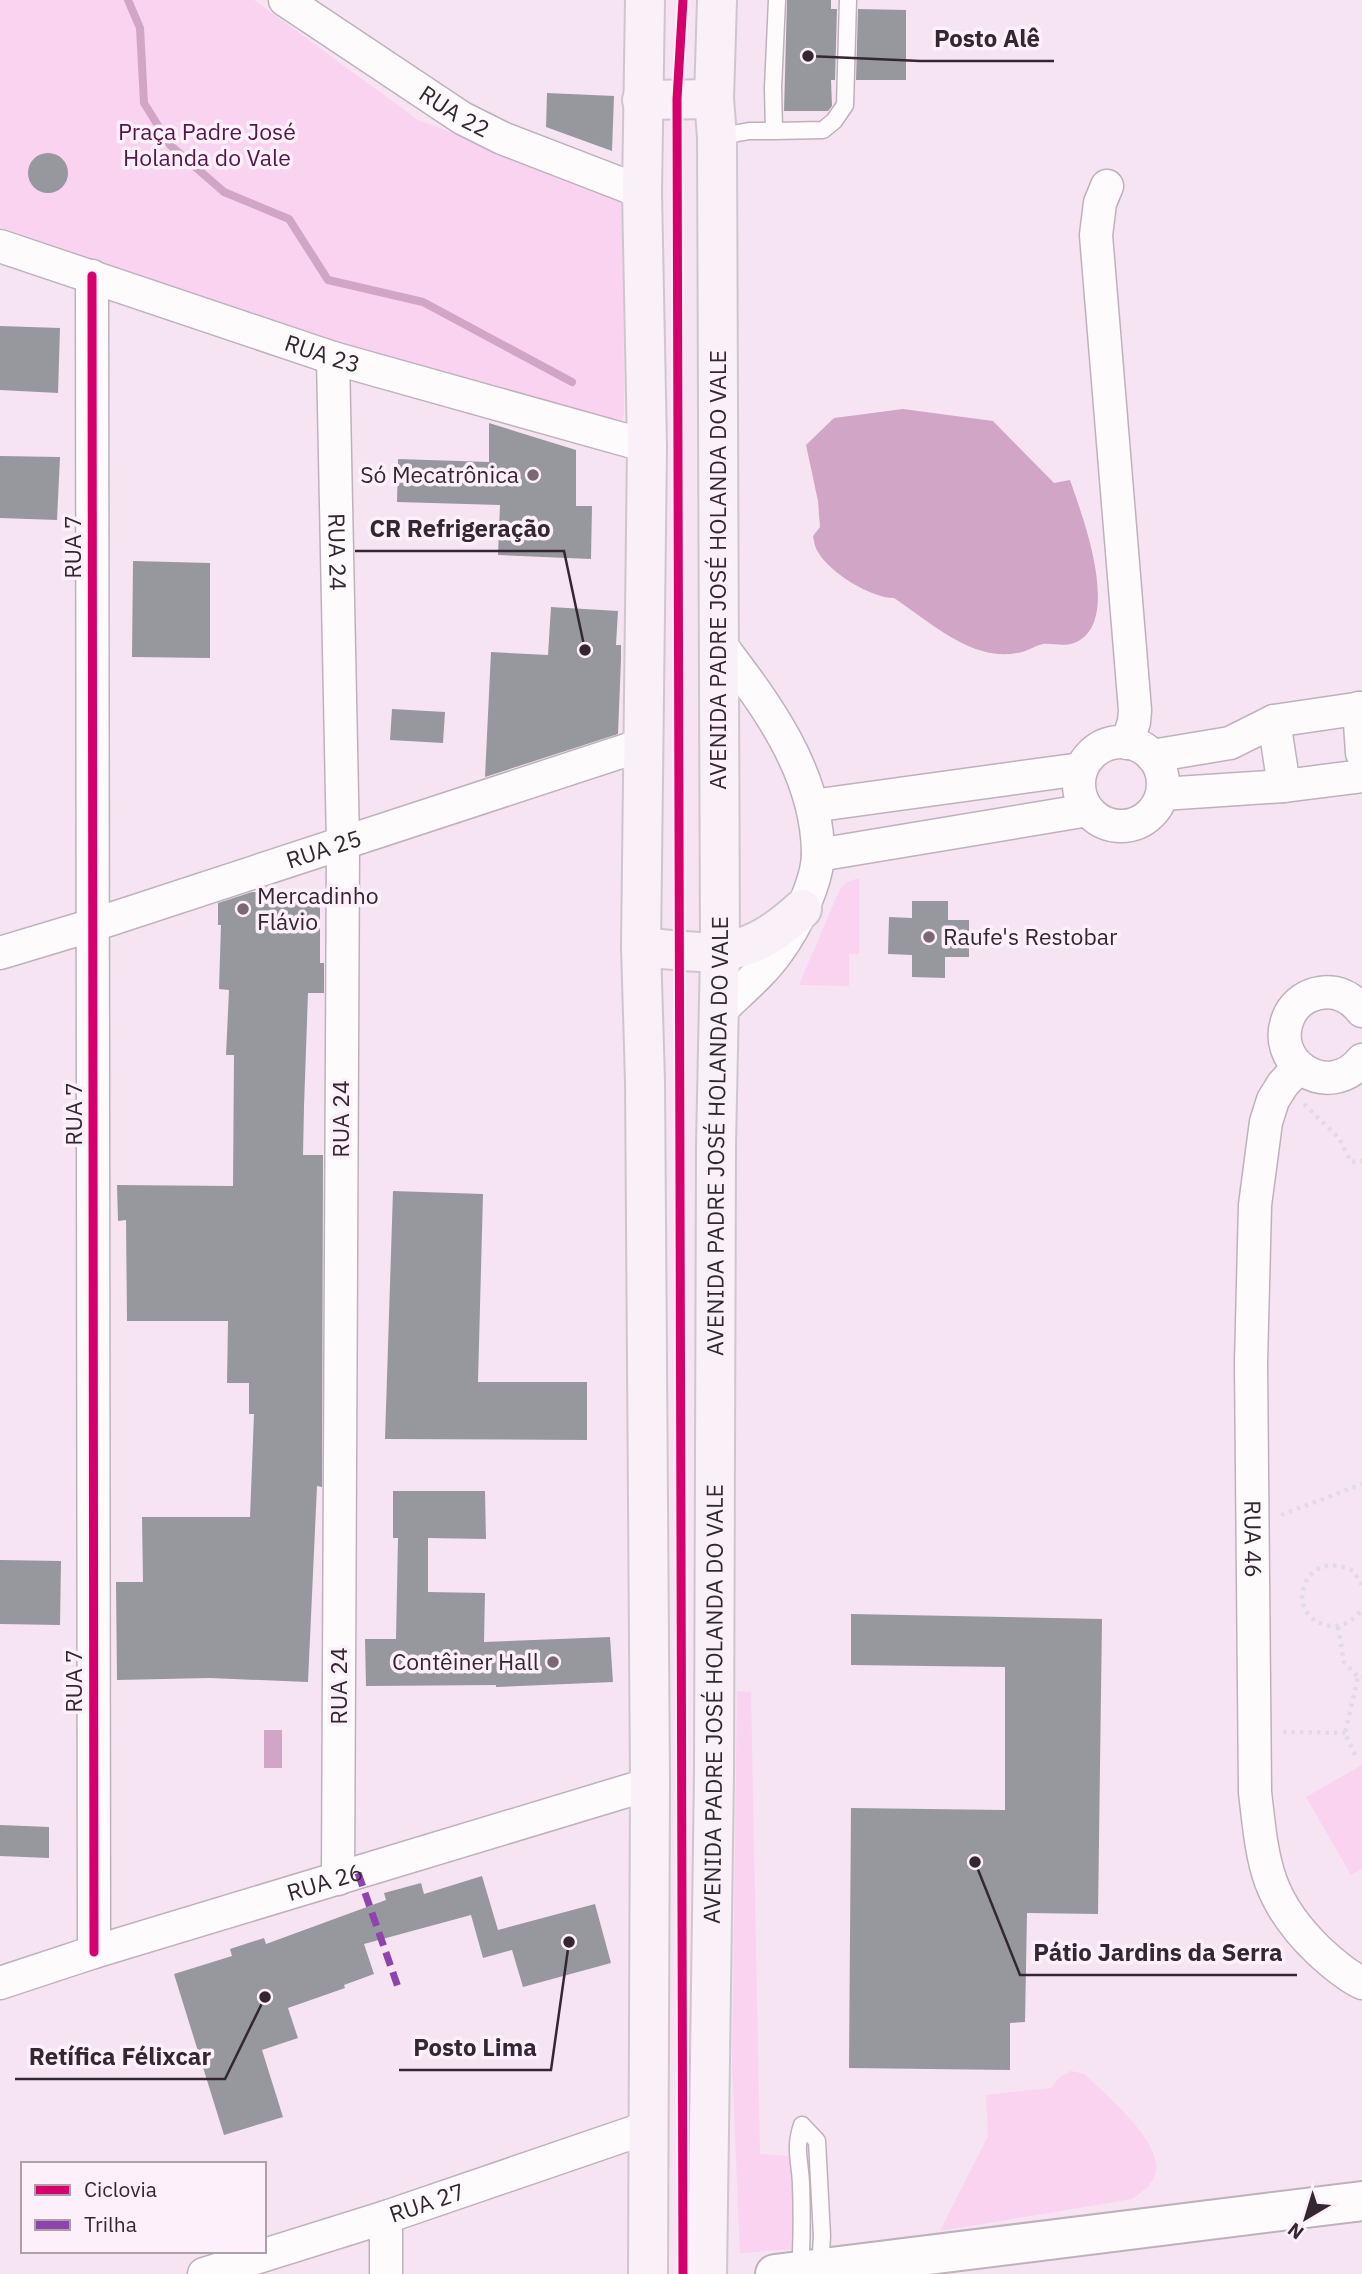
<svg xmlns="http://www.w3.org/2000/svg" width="1362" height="2274" font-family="'IBM Plex Sans',sans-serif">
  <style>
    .green { fill: #f9d3f0 }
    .water { fill: #d0a5c5 }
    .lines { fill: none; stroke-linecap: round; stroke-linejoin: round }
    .stream { stroke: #d0a5c5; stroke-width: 8 }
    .building { fill: #97989e }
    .service-casing { stroke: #bfb1bc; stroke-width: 19 }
    .minor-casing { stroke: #bfb1bc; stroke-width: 35 }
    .tertiary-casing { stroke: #bfb1bc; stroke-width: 42 }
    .primary-casing { stroke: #cfc6cd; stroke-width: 42 }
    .path { stroke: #e2dce0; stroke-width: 4.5; stroke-dasharray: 3.5 5; stroke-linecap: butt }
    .service { stroke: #fefbfd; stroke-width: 16 }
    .minor { stroke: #fefbfd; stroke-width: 32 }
    .tertiary { stroke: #fefbfd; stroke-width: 38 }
    .primary { stroke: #f9f1f7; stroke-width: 38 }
    .quiet { stroke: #8e44ad; stroke-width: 7; stroke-dasharray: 14 7; stroke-linecap: butt }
    .cycleway-casing { stroke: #fef0fa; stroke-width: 13 }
    .cycleway { stroke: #d6006c; stroke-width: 9 }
    .poi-dot { fill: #786975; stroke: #fef0fa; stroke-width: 2.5 }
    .labels { text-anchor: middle; stroke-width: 7; stroke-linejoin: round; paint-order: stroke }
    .street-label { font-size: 23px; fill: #342731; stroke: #fef0fa }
    .park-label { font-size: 23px; fill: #55174b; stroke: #fef0fa }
    .poi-label { font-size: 23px; fill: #342731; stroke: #fef0fa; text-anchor: end }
    .leader { fill: none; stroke: #342731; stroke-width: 2.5 }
    .callout-dot { fill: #342731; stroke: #fef0fa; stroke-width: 2.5 }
    .callout-label { font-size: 24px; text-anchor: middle; font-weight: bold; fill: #342731; stroke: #fef0fa; stroke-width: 7; stroke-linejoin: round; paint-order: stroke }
  </style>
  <rect width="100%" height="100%" fill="#f6e4f2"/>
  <!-- green -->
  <path class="green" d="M0 0H254L418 120 623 196 624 414 621 422 589 428 0 227Z
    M859 878V954H849V986L799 985 840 889 847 882Z
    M737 1691 751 1692 760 2154 791 2156 794 2249 740 2253 732 2063Z
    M1362 1765V1869L1351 1875 1306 1797Z
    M1071 2071 1085 2074C1105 2095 1160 2139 1156 2170 1155 2183 1142 2192 1132 2199L940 2231 988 2136 986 2095 1051 2088 1060 2077Z"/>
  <!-- water -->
  <path class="water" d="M903 409 993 421 1054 483 1070 480C1082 515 1124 624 1074 643 1063 647 1053 643 1043 644 1034 646 1026 652 1017 653 972 662 929 621 894 598 871 598 830 573 818 552 815 548 814 541 813 536L820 527 818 501 806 445 834 418Z
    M264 1730H282V1768H264Z"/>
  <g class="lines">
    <!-- stream -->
    <path class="stream" d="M128 0 140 28 144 103 170 145 224 192 289 219 328 280 423 302 572 382"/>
  </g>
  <!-- building -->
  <path class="building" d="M787 0H831V9H837L835 80H831L832 106 828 111H784Z
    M858 9 906 10V80H856Z
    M547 93 614 96 612 151 546 127Z
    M28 173a20 20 0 1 1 40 0a20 20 0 1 1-40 0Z
    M0 326 60 328 58 393 0 390Z
    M489 423 576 450V506H592L591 559 498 555 500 505 397 502 398 459 489 462Z
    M0 456 60 457 57 520 0 518Z
    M133 561 210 563V658L132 657Z
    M551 607 618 611 616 645H621V659L618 734 485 777 491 652 548 655Z
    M392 709 445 712 443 743 390 740Z
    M320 891V963H324V993H308L304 1107 303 1155H323L322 1487 317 1486 308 1682 210 1678 117 1680 116 1582H143L142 1517H250L254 1414H249V1383H227L228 1321H127L126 1220 118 1221 117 1185 233 1186 234 1055H226L229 990 219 989 221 925H218V903L252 892Z
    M912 901H948V920H969V957H945V978L912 977V955L888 954 889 917 912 918Z
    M393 1191 483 1194 478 1382H587V1440L385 1439Z
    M393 1491H485L486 1539 428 1538V1592L485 1593 484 1642 610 1637 613 1682 496 1687V1685L366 1686 365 1639H396L398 1538H393Z
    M0 1560 61 1561 60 1625 0 1624Z
    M851 1614 1102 1619 1098 1914 1027 1913 1025 2022 1010 2023V2070L849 2068 851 1808 1005 1810V1667L851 1665Z
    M0 1825 49 1827V1858L0 1856Z
    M482 1876 498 1930 595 1904 611 1963 523 1987 512 1950 483 1958 471 1915 364 1944 374 1974 344 1985 345 1988 288 2008 298 2038 262 2050 283 2117 224 2135 174 1974 232 1956 230 1949 264 1938 266 1944 386 1900 384 1893 421 1883 424 1894Z"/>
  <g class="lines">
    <!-- service casing -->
    <g class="service-casing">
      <path id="service" d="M774 131 823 130 834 121 845 105 848 0
        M717 137 749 131H774L773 88 777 0
        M800 2271C802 2242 802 2213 801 2184 800 2160 794 2148 802 2125L817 2141 822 2236 820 2269"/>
    </g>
    <!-- minor casing -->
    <g class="minor-casing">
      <g id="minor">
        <path id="s1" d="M285 0 462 118 502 138 642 192"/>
        <path d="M1107 186 1100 203 1096 235 1135 710 1134 722 1127 743"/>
        <path id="s2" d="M0 246 333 358 647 446"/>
        <path d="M92 276 94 1952"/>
        <path id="s3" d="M333 358 343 844 338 1879"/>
        <path d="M717 640C765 703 817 771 818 853 818 882 795 928 778 951 762 974 738 993 719 1012"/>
        <path d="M1359 708 1362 753"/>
        <path d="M1274 721 1284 786"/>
        <circle cx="1121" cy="784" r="42"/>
        <path d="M1152 756 1230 743 1274 721 1362 708"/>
        <path d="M1162 794 1284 786 1362 776"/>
        <path d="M812 806 1081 769"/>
        <path d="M818 855 1088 810"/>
        <path id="s4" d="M0 953 93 925 645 744"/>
        <path d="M1362 1011C1351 997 1337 990 1320 993 1307 995 1296 1003 1290 1014 1266 1062 1329 1102 1362 1060"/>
        <path id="s5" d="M1299 1067 1283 1084 1273 1100 1266 1122 1255 1205 1251 1363 1255 1792C1263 1862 1265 1899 1319 1951 1332 1963 1347 1976 1362 1983"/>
        <path id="s6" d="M0 1983 94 1952 650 1784"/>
        <path d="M386 2217V2274"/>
        <path id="s7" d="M204 2274 386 2217 649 2127"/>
      </g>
    </g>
    <!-- tertiary casing -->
    <g class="tertiary-casing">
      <path id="tertiary" d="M775 2274 1362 2201"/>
    </g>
    <!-- primary casing -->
    <g class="primary-casing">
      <g id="primary">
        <path d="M645 0 642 192 647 446 641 947 645 1081 650 1784 648 2274"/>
        <path d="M642 100 714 99"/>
        <path d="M641 947C715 954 744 962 802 909"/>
        <path id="s8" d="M707 2274 714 1772 716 1146 720 952 717 137 714 99 717 0"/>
      </g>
    </g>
    <!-- path -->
    <path class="path" d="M1304 1104 1339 1138 1351 1162 1362 1161
      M1281 1515 1362 1484
      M1362 1585C1359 1581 1356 1574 1353 1571 1350 1569 1346 1568 1343 1567 1300 1555 1284 1618 1330 1626 1343 1628 1355 1619 1362 1609
      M1338 1627 1344 1662 1358 1677
      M1283 1732 1345 1733
      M1355 1755 1345 1733 1358 1677H1362"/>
    <!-- service -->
    <use href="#service" class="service"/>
    <!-- minor -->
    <use href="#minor" class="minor"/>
    <!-- tertiary -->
    <use href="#tertiary" class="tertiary"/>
    <!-- primary -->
    <use href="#primary" class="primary"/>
    <!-- quiet -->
    <path class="quiet" d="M358 1873 398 1987"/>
    <!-- cycleway casing -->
    <g class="cycleway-casing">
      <path id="cycleway" d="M92 276 94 1952
        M683 2274 677 99 683 0"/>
    </g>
    <!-- cycleway -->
    <use href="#cycleway" class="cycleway"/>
  </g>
  <!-- markers -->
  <g class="poi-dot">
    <circle cx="533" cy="475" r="7"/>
    <circle cx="243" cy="909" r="7"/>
    <circle cx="929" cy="937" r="7"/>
    <circle cx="553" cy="1662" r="7"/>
  </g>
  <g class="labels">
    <!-- street labels -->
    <g class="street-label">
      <text dy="8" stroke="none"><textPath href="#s1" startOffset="203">RUA 22</textPath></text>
      <text dy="8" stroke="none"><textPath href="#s2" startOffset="340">RUA 23</textPath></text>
      <text transform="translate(73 547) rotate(-90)" y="8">RUA 7</text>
      <text dy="8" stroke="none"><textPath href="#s3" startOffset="194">RUA 24</textPath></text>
      <text transform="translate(718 570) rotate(-90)" y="8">AVENIDA PADRE JOSÉ HOLANDA DO VALE</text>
      <text dy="8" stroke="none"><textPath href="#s4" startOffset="340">RUA 25</textPath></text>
      <text transform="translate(74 1114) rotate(-90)" y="8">RUA 7</text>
      <text transform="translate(341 1119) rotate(-90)" y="8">RUA 24</text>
      <text dy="8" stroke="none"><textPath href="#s8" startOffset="1138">AVENIDA PADRE JOSÉ HOLANDA DO VALE</textPath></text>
      <text dy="8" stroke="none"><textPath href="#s5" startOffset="483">RUA 46</textPath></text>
      <text transform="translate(74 1681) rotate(-90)" y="8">RUA 7</text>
      <text transform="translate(339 1686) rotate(-90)" y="8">RUA 24</text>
      <text dy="8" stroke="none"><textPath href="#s8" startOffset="570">AVENIDA PADRE JOSÉ HOLANDA DO VALE</textPath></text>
      <text dy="8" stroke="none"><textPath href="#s6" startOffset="340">RUA 26</textPath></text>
      <text dy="8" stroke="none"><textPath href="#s7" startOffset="234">RUA 27</textPath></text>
    </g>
    <!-- park labels -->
    <g class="park-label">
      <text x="207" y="140">Praça Padre José<tspan x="207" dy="26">Holanda do Vale</tspan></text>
    </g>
    <!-- poi labels -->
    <g class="poi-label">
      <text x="519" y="483">Só Mecatrônica</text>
      <text x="257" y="904" text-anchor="start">Mercadinho<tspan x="257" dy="26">Flávio</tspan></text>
      <text x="943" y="945" text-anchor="start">Raufe's Restobar</text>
      <text x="539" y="1670">Contêiner Hall</text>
    </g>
  </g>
  <!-- callouts -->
  <path class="leader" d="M808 56L920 61H1054M585 650L564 551H355M975 1862L1020 1975H1297M569 1942L551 2070H399M265 1997L225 2079H15"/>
  <g class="callout-dot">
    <circle cx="808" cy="56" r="7"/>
    <circle cx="585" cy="650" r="7"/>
    <circle cx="975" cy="1862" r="7"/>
    <circle cx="569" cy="1942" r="7"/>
    <circle cx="265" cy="1997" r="7"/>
  </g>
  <g class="callout-label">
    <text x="987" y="47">Posto Alê</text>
    <text x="460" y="537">CR Refrigeração</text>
    <text x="1158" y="1961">Pátio Jardins da Serra</text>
    <text x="475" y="2056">Posto Lima</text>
    <text x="120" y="2065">Retífica Félixcar</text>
  </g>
  <!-- legend -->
  <rect x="21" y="2162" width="245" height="91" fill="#fef0fa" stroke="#ada0aa" stroke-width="2"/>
  <rect x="35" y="2185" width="35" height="10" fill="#d6006c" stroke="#ada0aa" stroke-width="2"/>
  <text x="84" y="2197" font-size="21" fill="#342731">Ciclovia</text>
  <rect x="35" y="2220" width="35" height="10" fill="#8e44ad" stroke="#ada0aa" stroke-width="2"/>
  <text x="84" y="2232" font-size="21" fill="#342731">Trilha</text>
  <!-- north arrow -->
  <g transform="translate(1306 2218) rotate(218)" stroke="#fef0fa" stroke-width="5" paint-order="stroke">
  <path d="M0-5L12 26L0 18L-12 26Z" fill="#342731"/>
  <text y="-10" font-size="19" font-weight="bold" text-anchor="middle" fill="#342731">N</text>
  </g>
</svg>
